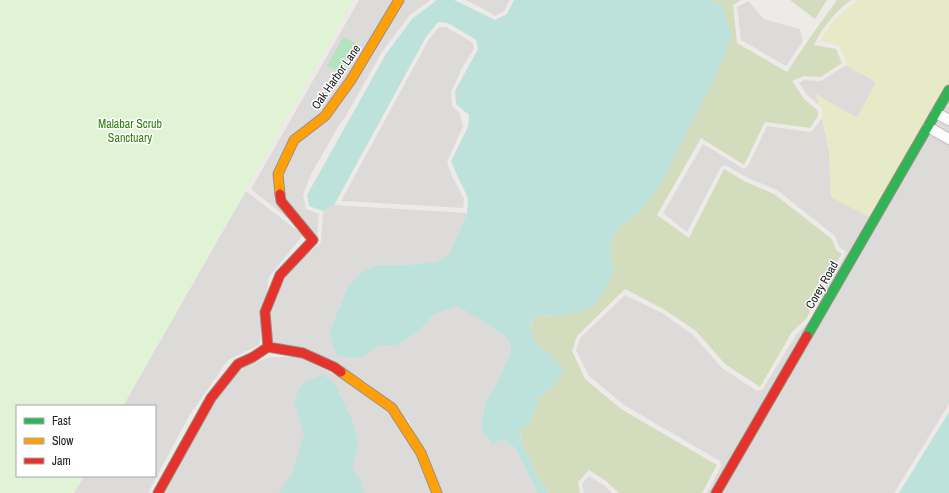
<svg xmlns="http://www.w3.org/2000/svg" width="949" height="493" font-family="'Archivo Narrow',sans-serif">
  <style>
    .residential { fill: #dddbda }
    .grass { fill: #e7eac7 }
    .forest { fill: #d4dcbe }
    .park { fill: #e0f3d4 }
    .pitch { fill: #b4e4bd }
    .water { fill: #bce2db }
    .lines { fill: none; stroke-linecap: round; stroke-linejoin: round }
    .street-casing { stroke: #c1c0bf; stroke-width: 12 }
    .fast-casing { stroke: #999180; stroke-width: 11 }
    .slow-casing { stroke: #999180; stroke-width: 11 }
    .jam-casing { stroke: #999180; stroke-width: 11 }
    .street { stroke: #fcfcfc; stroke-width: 10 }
    .fast { stroke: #30b455; stroke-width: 9 }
    .slow { stroke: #ff9f0a; stroke-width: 9 }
    .jam { stroke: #e5322d; stroke-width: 9 }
    .labels { text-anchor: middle; stroke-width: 3; stroke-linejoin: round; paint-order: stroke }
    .street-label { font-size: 12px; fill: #202020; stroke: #fff }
    .park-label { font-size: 12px; fill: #2d810b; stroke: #fff }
  </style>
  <rect width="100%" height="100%" fill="#eeeae8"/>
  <!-- residential -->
  <path class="residential" d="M359 0H431L410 15 382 52 344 119 341 122 311 174 303 195 306 209 319 214 317 240 306 238 305 232 251 189Z
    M465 0H510L504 11 495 16 478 6Z
    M748 1 764 19 800 29 803 41 786 66 741 40 737 7Z
    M439 27H446L473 43 474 49 463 66 451 92 452 106 460 114 463 126 447 162 452 176 464 199 463 208 341 201 429 39Z
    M846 65 876 82 857 118 816 95 819 105 808 96 799 83 804 80 821 81Z
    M949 86V404L894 493H707L721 466 720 461 624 405 589 376 576 350 580 338 625 295 662 313 693 335 722 368 757 391 762 390 796 335 811 319 824 291 846 253 845 251 839 247 835 236 777 190 748 178 725 165 721 167 687 232 663 213 703 144 744 169 748 166 767 126 810 132 813 130 822 118 829 152 831 197Z
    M246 191 303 235 269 277 259 345 228 360 189 416 148 493H74L84 476H155V406H123Z
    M334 205 467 213 449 254 435 262 362 273 348 286 330 330 362 357 380 345H398L420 330 433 315 457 304 499 332 509 340 511 351 499 379 485 403 481 429 502 439 515 448 538 493H441L409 421 365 381 270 340V312L288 271 321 242 323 211Z
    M271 357H299L343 379 395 417 414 447 433 493H162L208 411 243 366Z
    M589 476 604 485 612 493H584L582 483Z"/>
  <!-- grass -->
  <path class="grass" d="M858 0H949V86L874 220 831 197 829 152 822 118V109L819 105 816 94 857 118 876 82 846 65V60L839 46 820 41C830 22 841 13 858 0Z"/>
  <!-- forest -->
  <path class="forest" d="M712 0H741L733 5 737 43 787 72 809 39 837 0H851C834 13 824 25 814 45L836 49 842 63 821 77 804 76 792 81 804 99 818 111V116L810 128 765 122 744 165 701 138 657 215 689 238 724 169 746 182 774 194 832 239 836 250 842 254 820 289 807 318 792 332 760 387 725 364 696 331 665 310 625 289 577 336 572 351 585 379 621 409 717 465 702 493H619L606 481 589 470 578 482 580 493H549L537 475 520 439 521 428 531 422 538 398 557 383 554 358 536 343 529 327 537 315 558 316 614 271 609 249 617 229 641 211 723 7Z
    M790 0H827L815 19Z"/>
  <!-- park -->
  <path class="park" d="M0 0H354L123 406H17V476H84L74 493H0Z"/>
  <!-- pitch -->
  <path class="pitch" d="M343 37 357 44 341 73 327 66Z"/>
  <!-- water -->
  <path class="water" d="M437 0H454L495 20 507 14 514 0H712L723 7 731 35 724 59 661 184 641 211 617 229 609 249 614 271 598 301 584 311 558 316 537 315 529 326 536 343 554 358 563 370 557 383 538 398 531 422 521 429 520 439 537 475 549 493H538L515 448 502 439 492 444 481 429 485 403 499 379 511 351 509 340 499 332 457 305 433 315 420 330 398 345H380L362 357H338L332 344 330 330 348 286 362 272 377 265H409L435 262 449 254 467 213 468 198 456 173 451 161 468 127 469 115 456 104 455 91 478 49 476 40 448 23 438 22 426 37 334 205 323 211 309 206 307 195 386 54 412 19Z
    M322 375 334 382 352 420 358 443 352 469 361 481 364 493H279L292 474 304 435 294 401 302 384Z
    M949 412V493H899Z"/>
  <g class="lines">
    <!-- street casing -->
    <g class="street-casing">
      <path id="street" d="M936 113 949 120
        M928 127 949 139"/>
    </g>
    <!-- fast casing -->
    <g class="fast-casing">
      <path id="fast" d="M807 336 949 90"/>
    </g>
    <!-- slow casing -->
    <g class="slow-casing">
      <path id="slow" d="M280 194 278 174 294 140 325 116 351 80 399 0
        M341 372 392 408 421 453 437 493"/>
    </g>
    <!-- jam casing -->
    <g class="jam-casing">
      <path id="jam" d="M268 347 265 312 280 275 313 240 281 201 280 194
        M158 493 211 398 238 364 253 357 268 347 303 353 334 367 341 372
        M716 493 807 336"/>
    </g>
    <!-- street -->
    <use href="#street" class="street"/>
    <!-- fast -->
    <use href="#fast" class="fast"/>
    <!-- slow -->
    <use href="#slow" class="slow"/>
    <!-- jam -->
    <use href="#jam" class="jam"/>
  </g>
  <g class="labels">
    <!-- street labels -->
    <g class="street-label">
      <text transform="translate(336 77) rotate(-55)" y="4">Oak Harbor Lane</text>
      <text transform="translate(822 285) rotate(-60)" y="4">Corey Road</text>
    </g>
    <!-- park labels -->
    <g class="park-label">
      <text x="130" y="128">Malabar Scrub<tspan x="130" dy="14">Sanctuary</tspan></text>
    </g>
  </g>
  <!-- legend -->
  <rect x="16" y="405" width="140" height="72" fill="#ffffff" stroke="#a6a6a6"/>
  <rect x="24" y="418" width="20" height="6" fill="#30b455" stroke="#a6a6a6"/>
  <text x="52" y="425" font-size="12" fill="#202020">Fast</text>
  <rect x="24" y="438" width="20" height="6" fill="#ff9f0a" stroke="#a6a6a6"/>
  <text x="52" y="445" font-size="12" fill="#202020">Slow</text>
  <rect x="24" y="458" width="20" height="6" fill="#e5322d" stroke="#a6a6a6"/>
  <text x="52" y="465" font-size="12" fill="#202020">Jam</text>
</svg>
